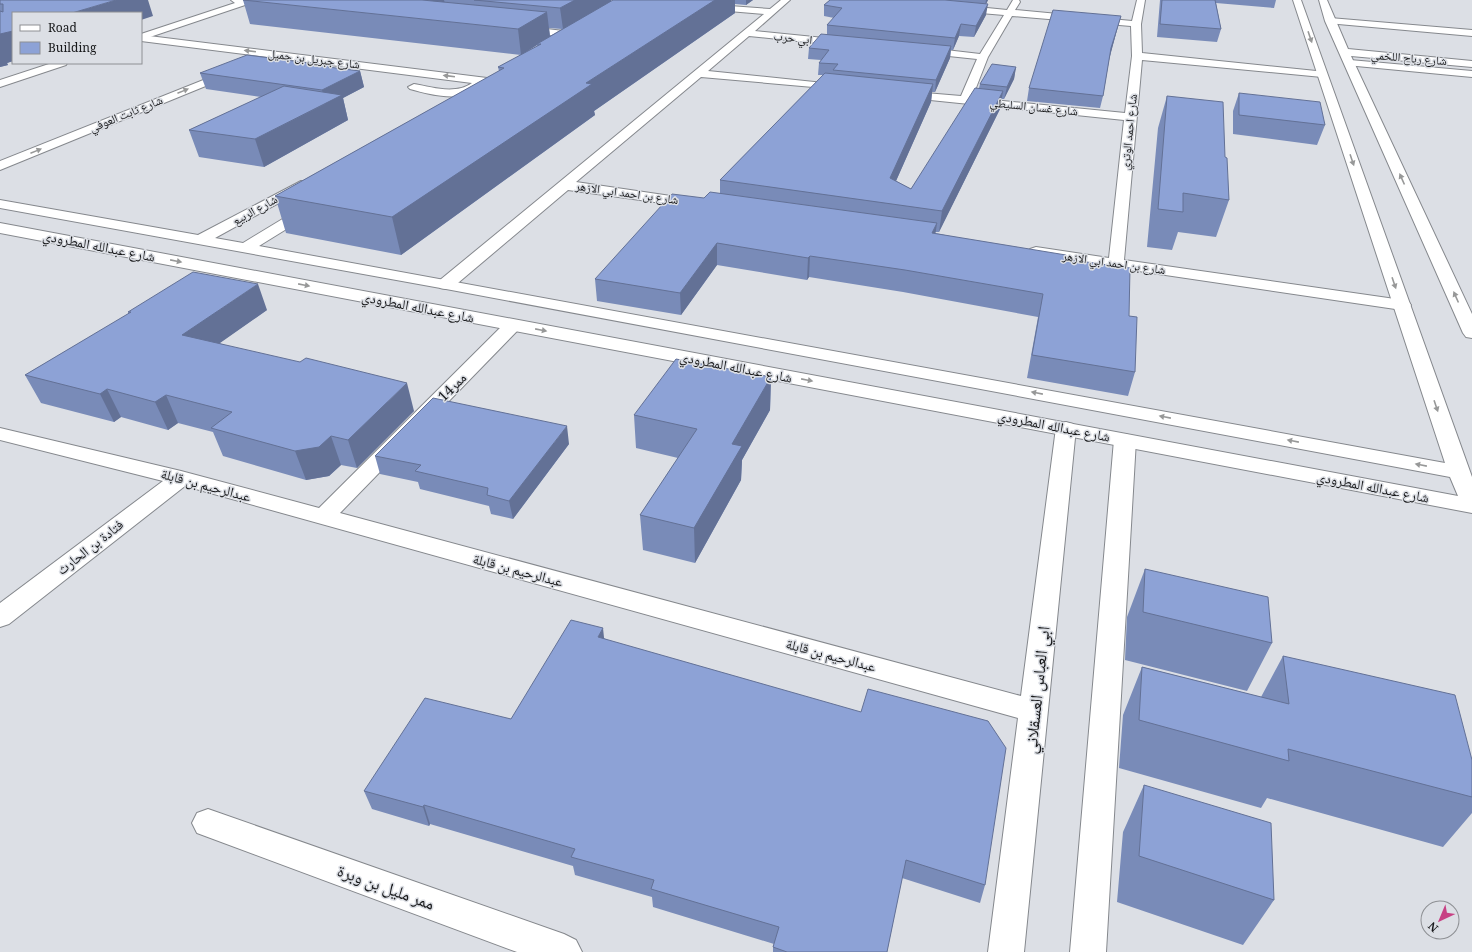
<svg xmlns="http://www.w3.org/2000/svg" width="1472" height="952" font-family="Georgia,'Noto Naskh Arabic',serif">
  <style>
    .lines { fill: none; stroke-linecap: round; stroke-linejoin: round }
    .street-casing { stroke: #85888d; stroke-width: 2 }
    .secondary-casing { stroke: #85888d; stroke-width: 2 }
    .street { fill: #fff; fill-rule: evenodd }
    .secondary { fill: #fff; fill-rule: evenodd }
    .wall { fill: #798bb8; fill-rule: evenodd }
    .shaded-wall { fill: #637196 }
    .building { fill: #8da2d6; stroke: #637196 }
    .oneway { fill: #979898 }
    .labels { text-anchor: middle; stroke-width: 3; stroke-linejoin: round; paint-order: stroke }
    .far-street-label { font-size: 12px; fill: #18191b; stroke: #dcdfe5 }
    .street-label { font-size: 14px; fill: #18191b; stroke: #dcdfe5 }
    .near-street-label { font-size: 17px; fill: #18191b; stroke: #dcdfe5 }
  </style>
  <rect width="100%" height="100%" fill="#dcdfe5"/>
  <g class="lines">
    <!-- street casing -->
    <g class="street-casing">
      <path id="street" d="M231 0C241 0 270 0 277 4L273 7 248 4 141 40V34L235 3Z
        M781 0H790L755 31 844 40 849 43 844 46 749 36 708 71 843 85 849 88 847 90 701 77 576 182 698 200 703 201 705 204 703 207 698 208 568 190 452 288 446 289 440 288 438 284 440 280 764 14 705 9 702 8V4L770 9Z
        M1013 0H1019L1020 2 1015 10 1132 21 1137 0H1145L1141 24 1142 53 1326 72 1327 74 1326 76 1322 77 1142 60 1124 260 1402 300 1408 301 1411 305 1408 309 1402 310 1030 255 1028 252 1030 249 1036 247 1109 258 1124 120 901 97 895 94 901 91 961 96 977 59 920 53 915 50 920 47 980 54 1004 15 957 11 952 8 957 5 1007 10ZM1012 16 1131 26 1132 56 1125 113 972 98 988 57Z
        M1330 18 1472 30V36L1327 23V19Z
        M520 26 564 31 569 34 564 37 517 31 515 29Z
        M1350 60 1472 71V77L1346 65 1345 63 1346 61Z
        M52 63H67L66 65 0 87V80Z
        M513 320 519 321 522 325 519 329 340 513 1021 696 1056 428 1059 424 1066 422 1073 424 1076 428 1024 952H988L1018 718 185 486 9 624 0 627V603L163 481 0 440V428L181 471 319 508 507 321Z
        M1125 434 1132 436 1136 440 1106 952H1070L1114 440 1118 436Z
        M208 809 564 934 576 940 582 952H517L197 833 192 823 197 813Z"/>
    </g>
    <!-- secondary casing -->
    <g class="secondary-casing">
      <path id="secondary" d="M1293 0H1301L1472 477V513L0 233V223L1458 496 1450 477 446 289 0 208V200L198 235 301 181 306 182 308 185 306 188 215 238 243 243 304 206H314L316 209 314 212 259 246 1445 463Z
        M1319 0H1327L1348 49 1472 61V67L1351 56 1472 314V338L1466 337 1463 333 1325 21Z
        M141 35 487 78 493 81 491 83C481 86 479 90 469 94 451 100 428 94 410 89L408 87 414 84C432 87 455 95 472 83L141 41Z
        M231 69 235 70 236 72 235 74 0 170V161Z"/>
    </g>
    <!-- street -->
    <use href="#street" class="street"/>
    <!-- secondary -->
    <use href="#secondary" class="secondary"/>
  </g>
  <!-- wall -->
  <path class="wall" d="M0 0 153 16 13 13V61L7 63 8 65 0 67Z
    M243 0H611V1L613 0H753L746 5 735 4V13L594 111 595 115 401 255 286 233 275 196 499 71 498 67 521 55 250 24ZM549 28 562 29 550 36ZM537 45V46L526 52Z
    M830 0H988L986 4V15L974 37 959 36 953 50H951L950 58 935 92H932L931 102 896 181 911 189 979 88 980 84 1016 67 1014 79 1004 99H1001L1000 109 939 232H935V233L1065 259 1129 316 1135 372 1128 396 1027 378 1038 317 903 292 809 277 807 280 717 265 681 315 597 301 595 279 704 198 720 193V180L823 75H818L819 63 821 60 808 59 809 48 827 34V25L834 18 824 16V5Z
    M1160 0H1276L1274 8 1216 3 1221 29 1217 42 1157 37Z
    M1121 16 1110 55 1103 96 1100 108 1027 101 1029 88Z
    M332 68 360 71 364 87 343 98 348 120 264 167 199 157 189 130 261 97 206 89 200 73Z
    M1239 93 1325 125 1317 145 1233 134V111Z
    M1167 96 1225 157 1229 200 1216 237 1178 232 1172 250 1147 247 1158 128Z
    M267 310 219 343 414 411 357 468 341 465 329 476 306 480 223 456 213 432 178 423 168 430 121 417 114 422 41 403 25 375 129 314 128 312Z
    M771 377 770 410 742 460 741 480 695 563 643 550 640 515 678 458 636 448 634 415Z
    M569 444 513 519 491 514 489 506 420 489 418 482 380 474 375 456Z
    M1145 569 1272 643 1247 691 1125 660 1127 617Z
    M604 638 985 885 980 903 902 878 887 952H773V947L774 944 653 907 652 897 575 875 573 866 430 824 429 826 372 809 364 791 511 719Z
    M1283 656 1472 760V813L1443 847 1267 798 1261 808 1119 768 1123 715 1142 667 1261 697Z
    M1144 785 1274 900 1243 945 1117 902 1123 832Z"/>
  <!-- shaded-wall -->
  <path class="shaded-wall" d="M116 0H148L153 16 141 20V13H72Z
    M427 0H444L446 8 430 15Z
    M575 0H611V2L563 29 560 8Z
    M715 0H735V13L594 111 595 115 401 255 392 217 586 83Z
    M746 0H753L746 5Z
    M986 0H988L985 6Z
    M988 4 986 15 974 37 976 26Z
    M547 12 550 37 537 44V45L521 55 518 29Z
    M1121 16 1118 26 1109 60 1111 48Z
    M961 24 959 36 953 50 955 38Z
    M13 31V61L7 63 8 65 0 67V34Z
    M951 46 950 58 935 92 936 80Z
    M1016 67 1014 79 1004 99 1007 87Z
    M360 71 364 87 343 98 348 120 264 167 255 139 325 104 322 90Z
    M933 84 931 102 888 199 890 178Z
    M1003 91 1000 109 939 232 942 211Z
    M937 223 934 244 932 233Z
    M717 243V265L681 315 680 293Z
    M810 256 809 277 807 280 808 258Z
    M258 284 267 310 193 362 182 335Z
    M771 377 770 410 742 460 741 480 695 563 694 528 732 444Z
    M407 383 414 411 357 468 348 440Z
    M107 389 121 417 114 422 100 394Z
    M166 395 178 423 168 430 155 402Z
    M567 426 569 444 513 519 509 501Z
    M331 436 341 465 329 476 306 480 295 451Z
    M603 628 605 647 598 637Z
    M424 805 430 824 429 826 423 807Z"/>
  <!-- building -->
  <path class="building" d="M0 0H116L72 13H13V31L0 34V11L3 12V4H0Z
    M243 0H422L547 12 518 29Z
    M474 0H575L560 8Z
    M613 0H715L586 83 592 84 392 217 275 196 504 68 498 67 541 44H537Z
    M830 0H945L988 4 976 26 961 24 955 38 827 25 842 8 824 5Z
    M1162 0H1215L1221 29 1160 24Z
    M1053 10 1121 16 1111 48 1103 96 1029 88Z
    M821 34 951 46 936 80 833 70 838 64 819 63 829 50 809 48Z
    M247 55 332 66 328 67 360 71 322 90 200 73Z
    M992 64 1016 67 1007 87 980 84Z
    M825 73 933 84 890 178 911 189 975 88 1003 91 942 211 720 180Z
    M284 86 342 95 255 139 189 130Z
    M1239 93 1320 102 1325 125 1239 115Z
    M1167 96 1223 102 1225 157 1227 158 1229 200 1183 193V212L1158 209Z
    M710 192 937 223 932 233 1066 255 1065 259 1130 268 1129 316 1137 317 1135 372 1032 355 1043 294 905 270 810 256 808 258 717 243 680 293 595 279 672 194 704 198Z
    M193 272 258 284 182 335 300 362 306 358 407 383 348 440 331 436 319 447 295 451 211 428 232 412 166 395 155 402 107 389 100 394 25 375 131 312H128Z
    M676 359 771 377 732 444 742 446 694 528 640 515 697 429 634 415Z
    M433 398 567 426 509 501 487 495 488 488 415 471 421 465 375 456Z
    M1145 569 1268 597 1272 643 1143 612Z
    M571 620 603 628 598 637 861 712 868 689 988 721 1006 748 985 885 906 860 887 952H787L773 947 779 927 651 889 654 880 571 857 575 849 424 805 423 807 364 791 425 698 511 719Z
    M1283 656 1455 695 1472 760V797L1288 749 1289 761 1139 720 1142 667 1289 704Z
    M1144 785 1271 823 1274 900 1139 856Z"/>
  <!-- one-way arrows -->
  <defs><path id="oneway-solid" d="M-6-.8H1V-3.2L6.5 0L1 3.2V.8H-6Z"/></defs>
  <g class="oneway">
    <use href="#oneway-solid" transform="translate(1310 37) rotate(71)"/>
    <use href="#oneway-solid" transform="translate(250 51) rotate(-173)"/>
    <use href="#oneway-solid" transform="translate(449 76) rotate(-173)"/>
    <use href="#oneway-solid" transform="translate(183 91) rotate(-22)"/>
    <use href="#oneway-solid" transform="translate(36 151) rotate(-22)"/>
    <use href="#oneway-solid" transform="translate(1352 160) rotate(71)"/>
    <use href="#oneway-solid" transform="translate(1402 179) rotate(-114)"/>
    <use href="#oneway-solid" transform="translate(176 261) rotate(11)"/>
    <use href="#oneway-solid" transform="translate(1394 283) rotate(71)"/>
    <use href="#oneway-solid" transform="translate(304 285) rotate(11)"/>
    <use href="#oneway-solid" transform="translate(1456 297) rotate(-114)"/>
    <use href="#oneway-solid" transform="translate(541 330) rotate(11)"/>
    <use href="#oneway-solid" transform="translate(807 380) rotate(11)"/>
    <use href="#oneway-solid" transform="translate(1037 393) rotate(-169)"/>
    <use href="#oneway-solid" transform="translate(1436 406) rotate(71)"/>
    <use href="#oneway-solid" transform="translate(1165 417) rotate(-169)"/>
    <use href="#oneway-solid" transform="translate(1293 441) rotate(-169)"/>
    <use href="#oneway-solid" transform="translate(1421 465) rotate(-169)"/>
  </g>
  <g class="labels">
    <!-- far-street labels -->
    <g class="far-street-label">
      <text transform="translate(793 38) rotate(6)" y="4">ابي حرب</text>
      <text transform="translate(1409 58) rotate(5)" y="4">شارع رباح اللخمي</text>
      <text transform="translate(314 59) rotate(7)" y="4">شارع جبريل بن جميل</text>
      <text transform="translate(1034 107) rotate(6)" y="4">شارع غسان السليطي</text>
      <text transform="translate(126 114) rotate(-22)" y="4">شارع ثابت العوفي</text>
      <text transform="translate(1129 132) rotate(-84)" y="4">شارع احمد الوتري</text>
      <text transform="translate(627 193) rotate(8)" y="4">شارع بن احمد ابي الازهر</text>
      <text transform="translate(255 210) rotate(-29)" y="4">شارع الربيع</text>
      <text transform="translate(1114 263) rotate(8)" y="4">شارع بن احمد ابي الازهر</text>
    </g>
    <!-- street labels -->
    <g class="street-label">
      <text transform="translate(99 246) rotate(11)" y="5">شارع عبدالله المطرودي</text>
      <text transform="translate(418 307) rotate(11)" y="5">شارع عبدالله المطرودي</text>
      <text transform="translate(736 367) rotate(11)" y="5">شارع عبدالله المطرودي</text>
      <text transform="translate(452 387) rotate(-45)" y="5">ممر14</text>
      <text transform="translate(1054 426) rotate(11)" y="5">شارع عبدالله المطرودي</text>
      <text transform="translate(206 485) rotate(15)" y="5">عبدالرحيم بن قابلة</text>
      <text transform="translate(1373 487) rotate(11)" y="5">شارع عبدالله المطرودي</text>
      <text transform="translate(90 547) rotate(-38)" y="5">فتادة بن الحارث</text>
      <text transform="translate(518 570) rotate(15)" y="5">عبدالرحيم بن قابلة</text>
      <text transform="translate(831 655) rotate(15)" y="5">عبدالرحيم بن قابلة</text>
    </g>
    <!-- near-street labels -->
    <g class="near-street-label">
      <text transform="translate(1037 690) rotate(-84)" y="6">ابي العباس العسقلاني</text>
      <text transform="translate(386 887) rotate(20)" y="6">ممر مليل بن وبرة</text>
    </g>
  </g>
  <!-- legend -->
  <rect x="12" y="12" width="130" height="52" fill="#dcdfe5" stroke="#8e9094"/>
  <rect x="20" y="25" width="20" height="6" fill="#ffffff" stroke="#8e9094"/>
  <text x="48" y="32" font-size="12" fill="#18191b">Road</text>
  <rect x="20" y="42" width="20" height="12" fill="#8da2d6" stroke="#8e9094"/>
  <text x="48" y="52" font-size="12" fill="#18191b">Building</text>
  <!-- north arrow -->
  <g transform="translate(1440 920) rotate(224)"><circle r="19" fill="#dcdfe5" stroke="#8e9094"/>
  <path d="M0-3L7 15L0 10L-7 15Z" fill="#c74184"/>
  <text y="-6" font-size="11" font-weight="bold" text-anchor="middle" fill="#18191b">N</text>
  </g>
</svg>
